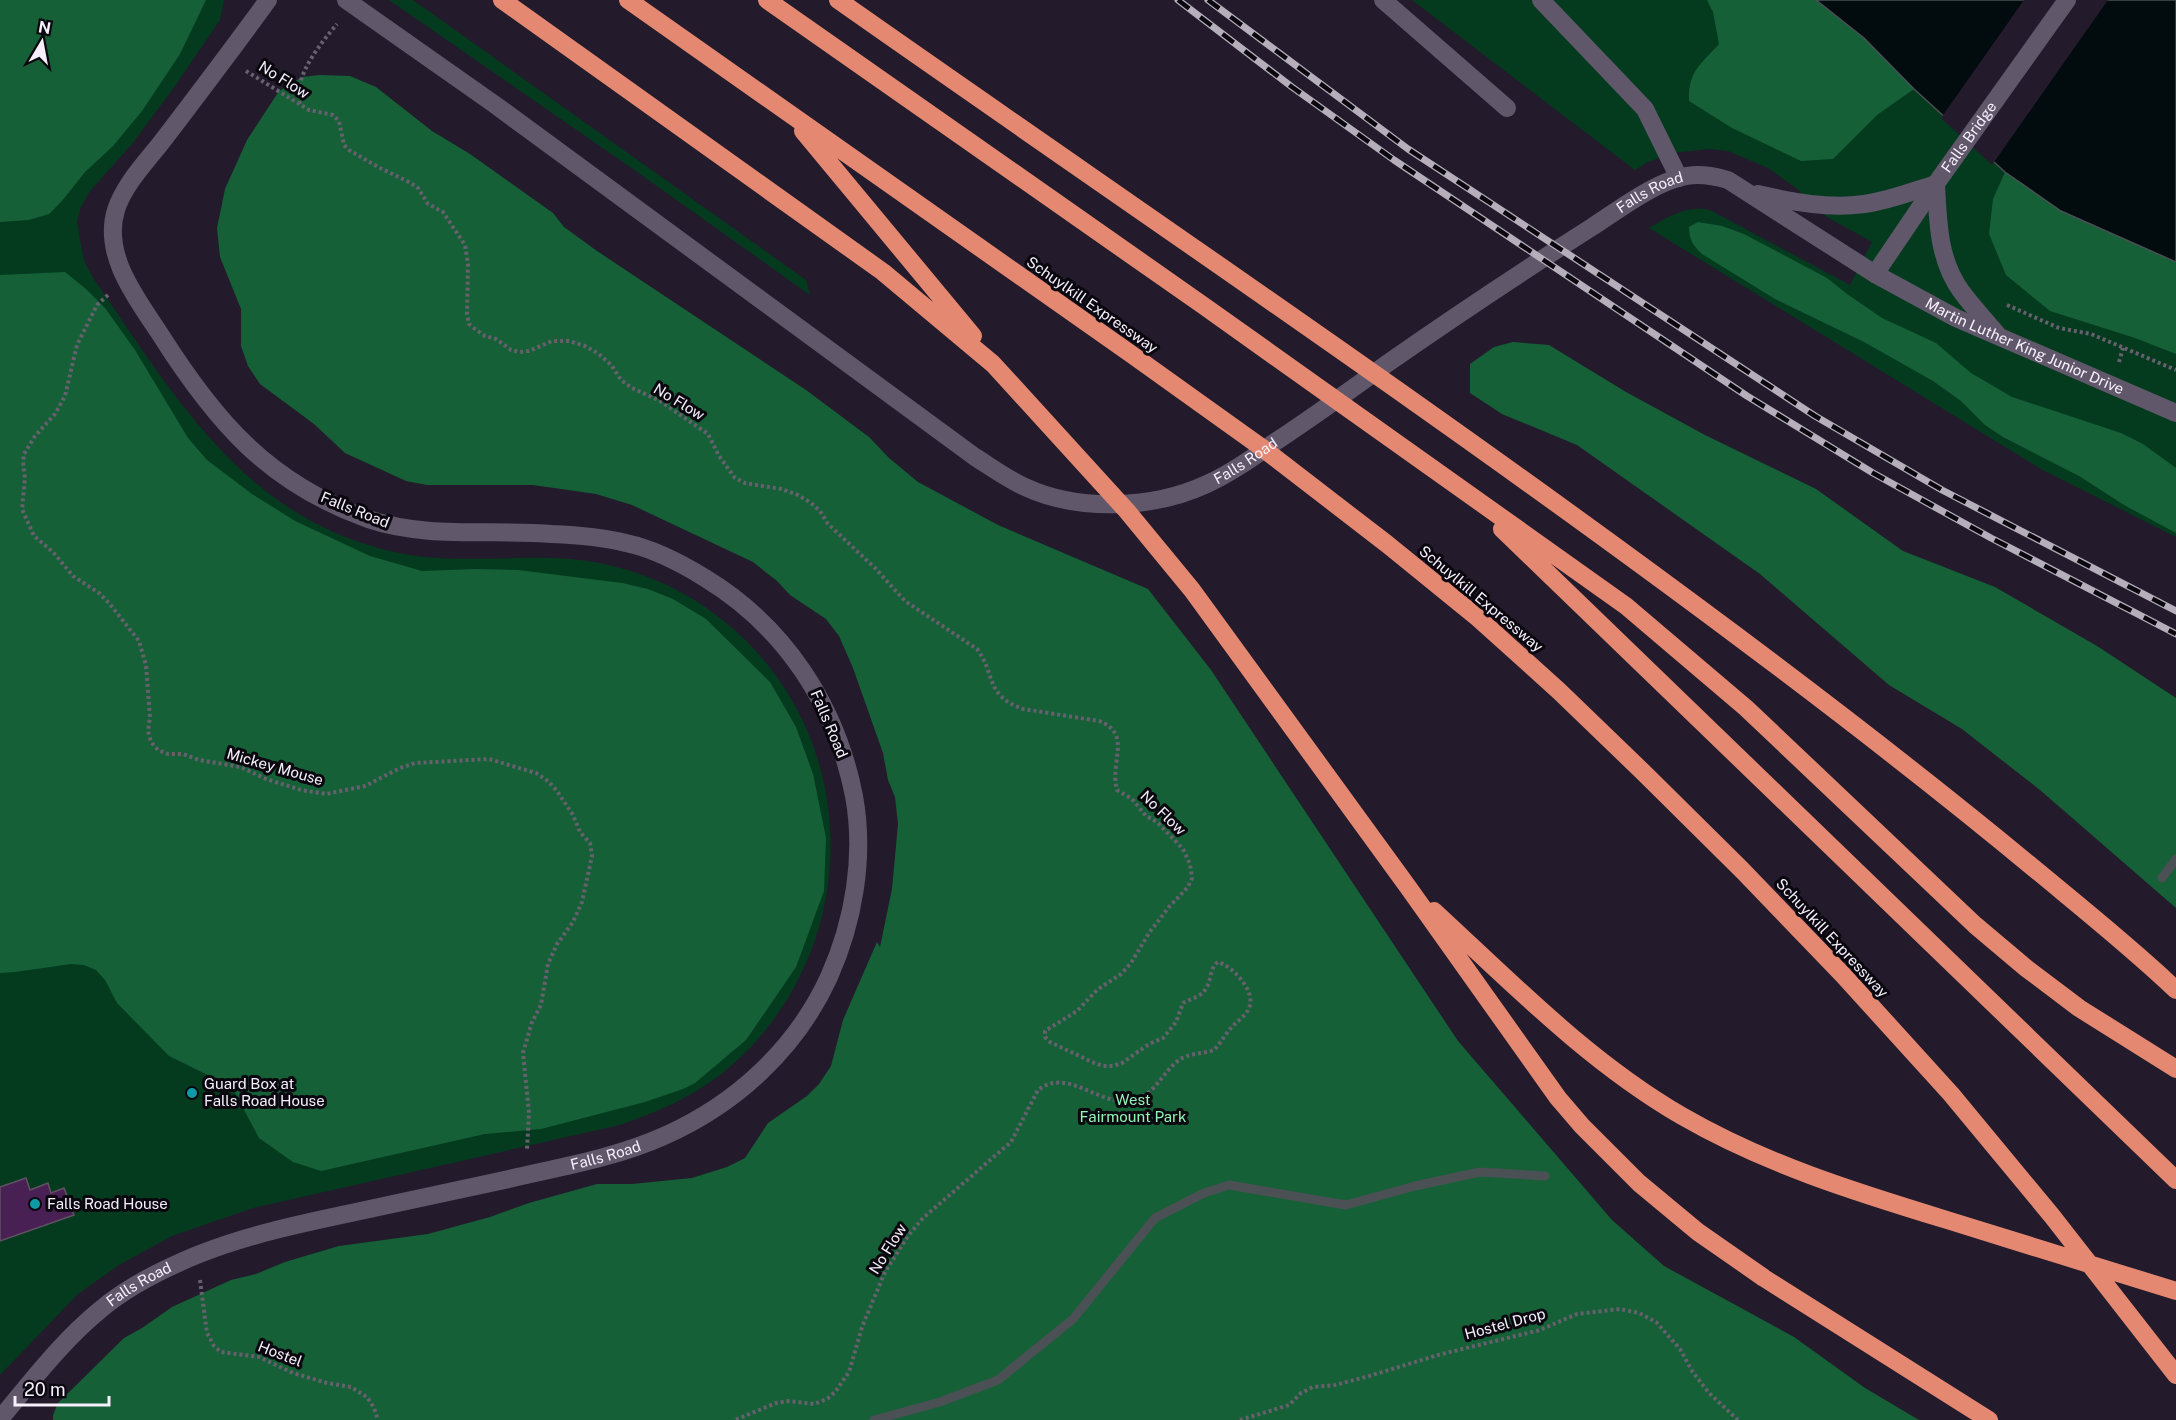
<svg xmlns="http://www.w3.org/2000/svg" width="2176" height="1420" font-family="'Public Sans',sans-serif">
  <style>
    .green { fill: #043b1f }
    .forest { fill: #156037 }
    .water { fill: #020c0e; stroke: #4b5055; stroke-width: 1.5 }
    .pier { fill: #231b2b }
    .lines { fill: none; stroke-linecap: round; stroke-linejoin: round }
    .stream { stroke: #4b5055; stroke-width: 9 }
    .building { fill: #492054; stroke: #605263; stroke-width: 1.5 }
    .path { stroke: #67606e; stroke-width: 4; stroke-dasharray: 3 3; stroke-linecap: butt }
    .service { stroke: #60576a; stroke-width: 18 }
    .minor { stroke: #60576a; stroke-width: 18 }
    .secondary { stroke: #60576a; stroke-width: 18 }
    .motorway { stroke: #e58871; stroke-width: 18 }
    .rail-casing { stroke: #b5afbc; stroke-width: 7 }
    .rail { stroke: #0b070e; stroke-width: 4.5; stroke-dasharray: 14; stroke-linecap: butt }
    .culture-dot { fill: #0f9aa8; stroke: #0b070e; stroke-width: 2 }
    .labels { text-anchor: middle; stroke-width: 6; stroke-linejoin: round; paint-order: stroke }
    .street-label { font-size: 15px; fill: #f5f0fc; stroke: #0b070e }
    .poi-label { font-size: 15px; fill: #f5f0fc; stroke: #0b070e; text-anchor: start }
    .park-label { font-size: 15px; fill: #92f4b5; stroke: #0b070e }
  </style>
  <rect width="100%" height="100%" fill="#231b2b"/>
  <!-- green -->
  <path class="green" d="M0 0H224L220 20 175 86 132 144 90 191 81 207 77 221 80 240 84 260 93 278C153 364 208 459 299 514 337 537 381 552 425 557 466 561 509 557 551 558 614 559 677 582 725 622 869 739 864 961 720 1075 690 1098 655 1113 620 1125L253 1208 172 1236 119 1265 78 1294 0 1375Z
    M389 0H413L806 280 810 295 633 169Z
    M1412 0H1816L1864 38 1914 89 2005 172 2061 211 2176 262V537L2041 469 1649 228C1670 216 1686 205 1710 210L1850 285 1872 242 1827 217 1796 188 1768 168 1728 151 1709 149 1673 153 1648 162 1635 170Z"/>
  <!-- forest -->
  <path class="forest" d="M0 0H206L180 54 142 111 113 146 85 172 62 201 49 214 29 220 0 222Z
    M1707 0H1816L1864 38 1914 89 1877 115 1833 159 1801 161 1732 128 1689 101C1688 72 1700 65 1719 44L1713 12Z
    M320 75 350 76 376 87 432 131 470 154 553 213 564 227 597 251 806 390 869 437 889 458 918 482 998 525 1148 589 1211 670 1458 1041 1612 1220 1664 1266 1794 1337 1865 1388 1919 1420H53V1415L58 1403 124 1338 142 1328 172 1307 231 1280 256 1274 285 1262 339 1246 428 1234 490 1217 529 1203 597 1184H632L692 1178 727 1167 745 1158 768 1123 807 1096 819 1084 831 1066 843 1020 877 942 880 947 892 889 898 824 895 797 888 780 883 753 853 668 839 636 826 619 790 595 777 581 753 562 632 505 596 494 533 485H427L406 481 345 453 314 424 260 384 248 366 241 346V309L220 257 217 228 225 189 247 140 279 91 302 77Z
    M2005 172 2061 211 2176 262V354L2135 338 2050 311 2006 275 1989 234 1993 199Z
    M1698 222 1722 226 1744 234 1827 278 1847 294 1882 318 1936 343 1971 373 2012 397 2121 433 2143 444 2176 468V533L2124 505 2079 476 2003 437 1985 425 1961 401 1933 381 1864 342 1775 299 1702 254C1693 246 1689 239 1689 227Z
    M65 272 86 289 105 308 135 350 188 438 207 460 252 494 295 521 370 556 422 571 476 569 518 570 622 583 648 589 673 599 706 619 770 682 796 727 813 774 826 838 824 891 796 967 746 1040 695 1083 683 1089 645 1102 541 1129 485 1134 321 1171 293 1162 259 1138 234 1091 222 1082 169 1056 117 1003 105 980 96 970 84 965 71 964 15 972 0 973V275Z
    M1513 342 1549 345 1626 392 1705 435 1816 489 1903 551 1995 587 2097 646 2176 698V908L2040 790 1962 729 1889 685 1760 574 1577 445 1502 414 1470 393V364L1494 347Z"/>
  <!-- water -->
  <path class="water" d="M1816 0H2176V262L2061 211 2005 172 1914 89 1864 38Z"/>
  <!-- pier -->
  <path class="pier" d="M2024 0H2108L1992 165 1941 118Z"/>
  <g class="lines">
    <!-- stream -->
    <path class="stream" d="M2162 878 2176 859
      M874 1420 940 1402 998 1380 1073 1319 1155 1218 1204 1193 1229 1185 1346 1205 1415 1186 1480 1172 1545 1176"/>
  </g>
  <!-- building -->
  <path class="building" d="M26 1178 30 1190 48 1183 51 1193 64 1188 74 1215 0 1241V1187Z"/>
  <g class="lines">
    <!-- path -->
    <path class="path" d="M246 71 309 110 333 115 339 121 344 145 349 150 378 167 411 183 418 188 428 204 443 212 465 245 468 264 467 314 469 324 475 329 485 336 496 339 511 350 520 352 529 351 552 341H569L585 346 599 354 612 366 621 380 632 388 660 401 708 434 719 456 735 478 745 483 781 489 798 495 811 503 820 511 828 524 875 568 905 601 977 649C996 674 984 695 1023 709L1099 721C1133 734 1109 762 1117 790L1132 799 1146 816 1157 822 1183 849 1190 864 1192 878 1188 887 1169 907 1149 933 1131 963 1121 974 1097 990 1077 1011 1045 1031V1037L1050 1042 1092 1062 1103 1066H1113L1122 1063 1149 1044 1163 1038 1176 1022 1183 1003C1190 999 1200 997 1205 990 1212 981 1209 968 1218 962 1232 966 1254 989 1250 1005 1248 1015 1238 1020 1232 1027 1225 1034 1221 1043 1214 1050 1203 1054 1188 1053 1179 1060 1160 1074 1154 1100 1125 1101 1095 1102 1066 1068 1038 1090L1011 1142 923 1218 908 1236 885 1272 862 1327 849 1372 835 1392 827 1399 814 1404 788 1401 776 1403 735 1420
      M300 104C292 78 321 43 337 24
      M108 295 97 305 77 345 65 396 55 414 35 436 24 454 23 462 25 478 22 509 34 536 53 552 73 576 99 593 109 603 139 641 146 665 150 717 148 731 151 742 158 750 168 754H183L199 760 241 767 266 779 301 790 326 794 365 786 400 768 415 763 489 759 536 773 548 781 557 791 573 815 580 832 590 843 592 856 582 902 573 922 557 944 548 964 541 1005 532 1022 523 1053 529 1113 527 1149
      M2007 305 2059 328 2091 334 2176 370
      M2119 362 2123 348
      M200 1280 207 1333 214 1346 221 1352 259 1357 293 1373 327 1383 351 1387 367 1397 374 1408 378 1420
      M1240 1420 1289 1405 1301 1393 1313 1387 1335 1385 1366 1377 1438 1355 1540 1330 1577 1314 1620 1309 1639 1313 1656 1322 1680 1349 1692 1371 1709 1393 1738 1420"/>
    <!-- service -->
    <path class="service" d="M1383 0 1507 108
      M1541 0 1645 109 1679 178"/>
    <!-- minor -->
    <path class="minor" id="s1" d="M0 1419C31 1382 62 1341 100 1310 128 1286 163 1269 197 1255 247 1235 299 1224 351 1213 404 1202 456 1190 509 1179 560 1167 615 1158 664 1136 736 1104 796 1049 829 977 854 921 865 856 854 796 836 704 784 626 705 578 681 563 654 549 626 543 602 537 577 535 552 534 491 529 427 539 368 519 268 483 215 421 160 334 137 299 102 255 116 210 124 184 148 160 164 139 199 93 234 47 268 0"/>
    <!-- secondary -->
    <g class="secondary">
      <path id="s2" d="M346 0 494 104 975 457C991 467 1007 479 1025 487 1079 512 1153 509 1207 484 1229 474 1249 460 1269 446 1309 420 1349 391 1388 363 1455 316 1523 271 1592 227 1620 209 1663 175 1697 175 1708 175 1718 177 1728 180L1875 274 1956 318 2176 413"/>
      <path d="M1936 184C1938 221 1938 259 1961 291 1972 306 1985 320 1997 334"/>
      <path d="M1758 194C1793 202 1828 209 1864 204 1888 201 1913 191 1936 184"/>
      <path id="s3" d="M1875 274 1940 178 2067 0"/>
    </g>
    <!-- motorway -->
    <path class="motorway" d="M502 0 883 272 993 364 1127 511 1192 590 1408 887 1558 1098 1582 1126 1639 1183 1698 1232 1764 1278 1989 1420
      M628 0 1131 354 1261 447 1387 544 1478 618 1559 691 1643 772 1742 870 1843 975 1951 1094 2052 1216 2176 1375
      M767 0 1204 306 1626 606 1746 708 1975 925 2026 968 2079 1008 2176 1069
      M838 0C1137 210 1440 414 1733 633 1836 710 1937 788 2036 870 2083 909 2132 948 2176 990
      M803 131 973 336
      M1502 529 2176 1180
      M1434 911C1513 984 1589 1062 1682 1116 1765 1164 1855 1192 1947 1220 2023 1244 2100 1267 2176 1291"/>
    <!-- rail casing -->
    <g class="rail-casing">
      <path id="rail" d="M1178 0 1292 87 1394 160 1747 396 1873 473 1991 538 2176 634
        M1208 0 1408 149 1815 416 1942 490 2176 611"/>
    </g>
    <!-- rail -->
    <use href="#rail" class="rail"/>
  </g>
  <!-- markers -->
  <g class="culture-dot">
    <circle cx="192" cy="1093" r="6"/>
    <circle cx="35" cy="1204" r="6"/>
  </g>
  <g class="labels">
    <!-- street labels -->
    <g class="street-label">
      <text transform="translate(284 80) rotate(32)" y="5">No Flow</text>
      <text dy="5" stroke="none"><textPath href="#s3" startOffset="166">Falls Bridge</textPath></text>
      <text dy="5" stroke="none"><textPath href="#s2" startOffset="1554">Falls Road</textPath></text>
      <text transform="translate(1092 305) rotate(35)" y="5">Schuylkill Expressway</text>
      <text dy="5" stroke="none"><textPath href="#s2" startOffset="1977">Martin Luther King Junior Drive</textPath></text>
      <text transform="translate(679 402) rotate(31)" y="5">No Flow</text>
      <text dy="5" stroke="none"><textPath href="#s2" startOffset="1068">Falls Road</textPath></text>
      <text transform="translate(355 510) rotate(22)" y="5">Falls Road</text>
      <text transform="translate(1481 599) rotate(40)" y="5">Schuylkill Expressway</text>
      <text transform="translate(829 724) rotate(67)" y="5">Falls Road</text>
      <text transform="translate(275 767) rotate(16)" y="5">Mickey Mouse</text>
      <text transform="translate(1163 813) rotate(44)" y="5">No Flow</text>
      <text transform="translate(1832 938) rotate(47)" y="5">Schuylkill Expressway</text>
      <text dy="5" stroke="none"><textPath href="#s1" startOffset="681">Falls Road</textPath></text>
      <text transform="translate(888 1249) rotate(-58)" y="5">No Flow</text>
      <text dy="5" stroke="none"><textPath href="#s1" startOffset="195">Falls Road</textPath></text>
      <text transform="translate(1505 1324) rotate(-15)" y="5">Hostel Drop</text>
      <text transform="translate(280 1354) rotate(21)" y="5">Hostel</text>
    </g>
    <!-- poi labels -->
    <g class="poi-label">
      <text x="204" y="1089">Guard Box at<tspan x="204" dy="17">Falls Road House</tspan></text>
      <text x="47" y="1209">Falls Road House</text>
    </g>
    <!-- park labels -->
    <g class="park-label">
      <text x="1133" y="1105">West<tspan x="1133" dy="17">Fairmount Park</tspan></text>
    </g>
  </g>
  <!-- north arrow -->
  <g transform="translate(42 42) rotate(10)" stroke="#0b070e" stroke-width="4.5" paint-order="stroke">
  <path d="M0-4.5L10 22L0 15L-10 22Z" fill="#f5f0fc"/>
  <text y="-9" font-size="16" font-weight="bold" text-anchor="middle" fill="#f5f0fc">N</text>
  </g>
  <!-- scale -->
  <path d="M15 1396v9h94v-9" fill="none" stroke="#f5f0fc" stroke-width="3"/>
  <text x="24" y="1396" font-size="18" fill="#f5f0fc" stroke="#0b070e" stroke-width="4.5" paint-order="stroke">20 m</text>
</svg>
